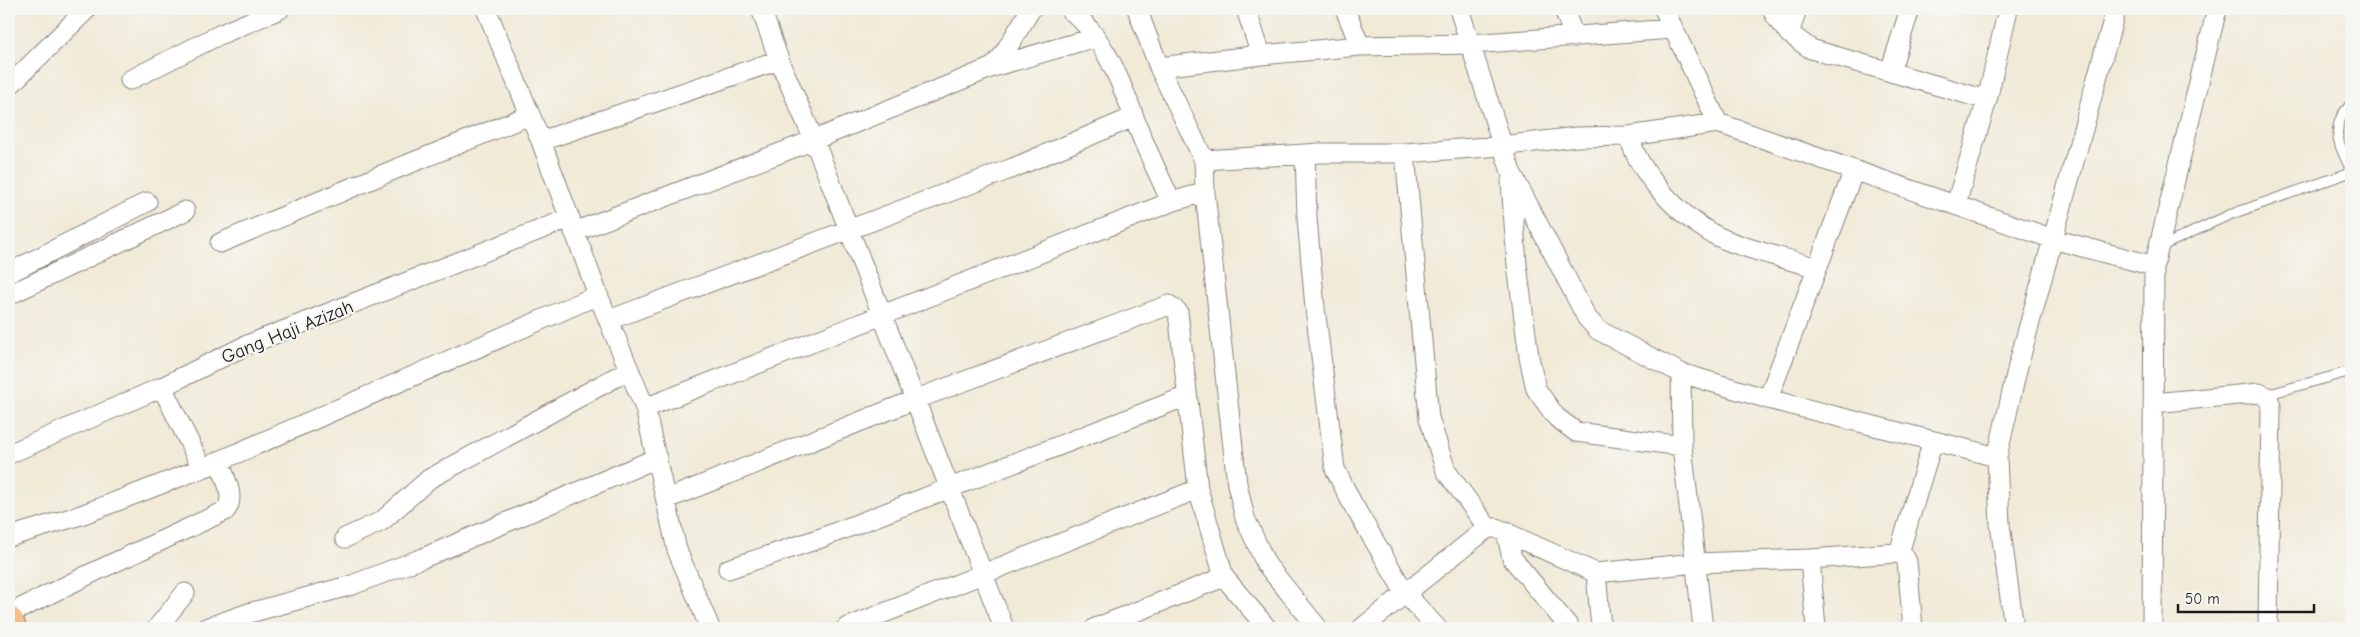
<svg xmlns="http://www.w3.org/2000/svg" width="2360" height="637" font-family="'Comic Neue',sans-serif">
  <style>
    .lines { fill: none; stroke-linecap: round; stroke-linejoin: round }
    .lane-casing { stroke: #86837a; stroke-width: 11 }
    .street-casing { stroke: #86837a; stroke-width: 21 }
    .highway-casing { stroke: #86837a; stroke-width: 30 }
    .lane { stroke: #fff; stroke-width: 9 }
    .street { stroke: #fff; stroke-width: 19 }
    .highway { stroke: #f8bd88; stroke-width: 28 }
    .labels { text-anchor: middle; stroke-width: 4.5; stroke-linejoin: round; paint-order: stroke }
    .street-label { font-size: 19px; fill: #1c1c1c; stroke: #f6f6f2 }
  </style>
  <rect width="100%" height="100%" fill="#f6f6f2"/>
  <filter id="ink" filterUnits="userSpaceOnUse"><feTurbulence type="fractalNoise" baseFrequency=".02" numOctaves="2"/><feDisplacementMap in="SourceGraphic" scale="10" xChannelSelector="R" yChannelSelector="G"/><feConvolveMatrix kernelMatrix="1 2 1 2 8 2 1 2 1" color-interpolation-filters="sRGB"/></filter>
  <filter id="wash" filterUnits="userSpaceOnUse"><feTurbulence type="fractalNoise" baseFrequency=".0096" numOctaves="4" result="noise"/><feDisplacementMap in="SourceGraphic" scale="20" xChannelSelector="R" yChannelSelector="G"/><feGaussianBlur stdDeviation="1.12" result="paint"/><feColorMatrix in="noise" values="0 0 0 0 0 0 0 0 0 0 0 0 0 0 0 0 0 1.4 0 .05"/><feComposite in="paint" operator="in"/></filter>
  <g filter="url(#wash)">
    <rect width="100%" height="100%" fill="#f0ead7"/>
  </g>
  <g filter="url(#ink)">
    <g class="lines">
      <!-- lane casing -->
      <g class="lane-casing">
        <path id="lane" d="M2351 104C2328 127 2339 145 2351 170
          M2158 248 2229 215 2351 172
          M2266 395 2351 371"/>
      </g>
      <!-- street casing -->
      <g class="street-casing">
        <path id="street" d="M486 9 541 141 598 295 645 408 677 550 710 628
          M761 9 779 60 814 140 1004 628
          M1069 9C1102 34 1120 79 1134 117 1144 146 1159 174 1171 202
          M1137 9 1159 67 1204 160 1205 192 1237 484 1245 518 1266 564 1318 628
          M1246 9 1261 55
          M1345 9 1360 46
          M1459 9 1511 172 1587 318 1598 330 1681 373 1768 399 1997 457
          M1564 9 1574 37
          M1664 9 1718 123
          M1772 9C1781 29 1794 37 1811 49L1987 100
          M1789 34 1797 9
          M993 67 1096 37
          M1159 67 1261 55 1360 46 1471 44 1672 29
          M1890 72 1910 9
          M130 80 219 35 280 9
          M9 86 87 9
          M1629 136C1639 174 1677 213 1711 233 1738 248 1786 258 1817 268
          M541 141 779 60
          M1405 153 1429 418 1446 471 1488 528
          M1305 154 1307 218 1315 308 1335 469 1352 503 1405 593 1437 628
          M1204 160 1321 153H1405L1501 146 1576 137 1629 136 1718 123 2053 239 2154 266
          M1511 181 1517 265 1529 357 1536 389 1556 417 1576 432 1682 446
          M1956 204 1987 100 2008 9
          M574 232 814 140 993 67 1003 55 1031 9
          M220 243 391 171 530 115
          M9 273 147 202
          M9 295 185 211
          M609 320 1013 168 1134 117
          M1681 373 1682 446 1703 628
          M162 387 202 468
          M1768 399 1854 170
          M2153 403 2259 393 2268 397 2271 406 2268 628
          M645 408 1171 202 1205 192
          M9 454 162 387 247 345 570 218
          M667 499 914 400 1169 305 1178 312 1198 489 1224 577 1267 628
          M1506 531 1512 558 1570 628
          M9 537 81 515 208 466 598 295
          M345 538 382 521 429 479 629 370
          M1899 553 1933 441
          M1810 559 1816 628
          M728 569 821 538 1187 396
          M1596 573 1601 628
          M9 614 94 572 225 511C237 498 224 476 219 461
          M157 628 185 593
          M206 628 249 613 352 585 423 558 657 458
          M846 628 1198 489
          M1095 628 1224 577
          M1362 628 1480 534 1488 528H1496L1596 573 1696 563 1810 559 1897 553 1904 556 1907 562 1913 628
          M2014 628 2000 524 1997 457 2018 366 2116 9
          M2152 628 2154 266 2217 9"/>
      </g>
      <!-- highway casing -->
      <g class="highway-casing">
        <path id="highway" d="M9 621 12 628"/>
      </g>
      <!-- lane -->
      <use href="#lane" class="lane"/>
      <!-- street -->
      <use href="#street" class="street"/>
      <!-- highway -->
      <use href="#highway" class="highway"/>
    </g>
  </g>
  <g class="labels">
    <!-- street labels -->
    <g class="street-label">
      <text transform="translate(287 331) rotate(-22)" y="7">Gang Haji Azizah</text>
    </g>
  </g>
  <!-- margin -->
  <rect width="2360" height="637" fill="none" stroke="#f6f6f2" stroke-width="30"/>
  <!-- scale -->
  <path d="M2178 604v8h136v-8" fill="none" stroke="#1c1c1c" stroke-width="2.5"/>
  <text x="2185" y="604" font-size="15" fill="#1c1c1c" stroke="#f6f6f2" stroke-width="4" paint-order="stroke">50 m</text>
</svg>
